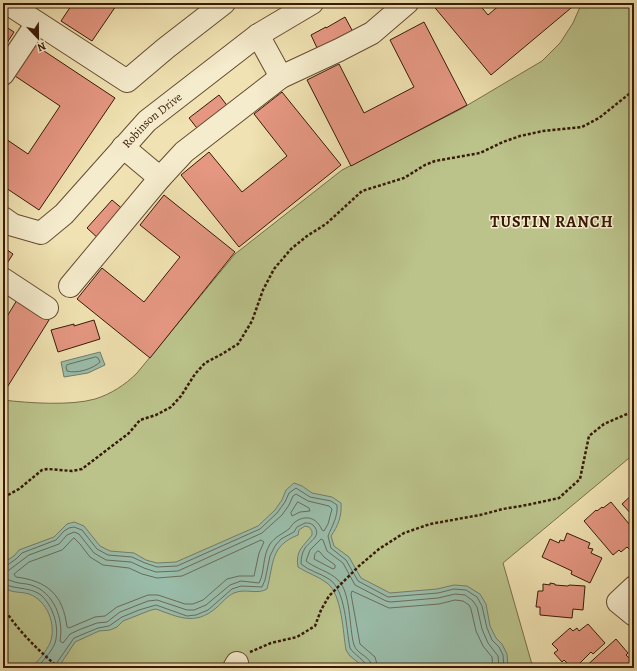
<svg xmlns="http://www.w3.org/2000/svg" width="637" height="671" font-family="Alegreya,serif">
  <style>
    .green { fill: #bbc38b; stroke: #7a6e49 }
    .water { fill: #9abeac; stroke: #737c6a }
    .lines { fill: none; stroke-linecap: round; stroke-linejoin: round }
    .shore { stroke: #6a6c5a; stroke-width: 1 }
    .building { fill: #e59782; stroke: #391a07 }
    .minor-casing { stroke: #674c32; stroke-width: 24 }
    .path { stroke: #391a07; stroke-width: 2.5; stroke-dasharray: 3 2; stroke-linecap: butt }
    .minor { stroke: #f5eccd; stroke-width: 22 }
    .labels { text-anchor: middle; stroke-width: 3; stroke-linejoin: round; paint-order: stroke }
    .street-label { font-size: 12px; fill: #391a07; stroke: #f5eccd }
    .district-label { font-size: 16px; font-weight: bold; letter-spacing: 1px; fill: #391a07; stroke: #f5eccd }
  </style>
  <rect width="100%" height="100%" fill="#f0e2b2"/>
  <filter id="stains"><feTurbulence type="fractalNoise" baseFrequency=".005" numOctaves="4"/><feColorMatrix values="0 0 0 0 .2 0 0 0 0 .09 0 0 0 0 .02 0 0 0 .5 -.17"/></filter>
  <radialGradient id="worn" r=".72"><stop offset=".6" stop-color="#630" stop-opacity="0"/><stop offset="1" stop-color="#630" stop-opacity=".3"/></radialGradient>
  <!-- green -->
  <path class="green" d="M585 3H634V454L503 563 533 668H3V400C28 403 71 406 95 399 111 394 125 385 137 373L235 254 342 170 461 109 542 61 560 43 573 23 580 7Z"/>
  <!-- water -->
  <path class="water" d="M100 352 105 365 88 373 64 377 61 362Z
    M294 483 302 486 312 493 332 497 341 503C342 516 338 526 331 536L334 546 349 557 361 578 390 593 437 589 454 585 467 586 480 594 486 604 490 626 496 638 502 644 507 654 508 668H365L350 656 346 650C343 633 342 594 327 583 318 576 307 573 298 567 295 550 304 546 312 535V531L309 527 305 526 299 530 298 535C270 546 274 563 267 589 257 595 245 588 234 593 227 596 222 603 216 608 195 626 178 617 156 609L151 610 123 621 117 627 110 630 99 631 75 642 58 668H31C38 661 46 652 50 643 57 625 47 600 29 594 20 591 8 594 3 585V563L14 556 19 550 54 537 67 524 74 522 84 526 100 546 110 551 134 553 146 560 157 563 176 562 258 526 275 510 282 500 286 490Z"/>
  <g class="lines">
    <!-- shore -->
    <path class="shore" d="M96 357 98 358 100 362C93 369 76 374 67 371L66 367 67 365Z
      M298 502 309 508 310 511 300 512 292 516 291 513Z
      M74 538 80 544 90 557 103 565 129 568 142 574 157 578 182 576 261 540 264 542 259 553 254 576H239L227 579 203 600 193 604H185L158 595H148L117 607 105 616 95 617 69 628 67 627C63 594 47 581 16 577L14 574 29 562 62 550Z
      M318 551 320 552 324 557 335 565V568L333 569 314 559 315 554Z
      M3 566H6L16 559 22 553 27 551 56 540 64 531 69 528 74 527 82 530 97 549 108 555 132 557 145 563 157 567 177 566 260 529 277 513 285 502 289 493 296 488 310 497 331 501 337 505C338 517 332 526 328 536L331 548 346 560 358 581 388 597 438 593 454 589 466 590 477 597 482 606 487 628 492 640 499 647 503 655 504 668
      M3 571 9 570 29 555 59 544 67 535 74 532 79 534 94 553 106 560 131 562 144 568 156 572 178 571 262 533 282 515 289 505 293 496 296 494 308 501 329 506 332 509 328 524 324 531 322 530C317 518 306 514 295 522 292 524 291 527 289 529 282 534 275 537 270 544 262 557 265 572 259 583L241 581 230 585 206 605 194 610H187L157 600 148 601 120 612 107 622 97 623 81 629 70 634 63 643 60 641C64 619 54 592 31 585 25 583 20 584 15 582 11 581 8 579 3 579
      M3 584C7 584 10 587 14 587 23 589 33 589 41 595 53 606 60 627 55 643 51 653 43 660 37 668
      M55 668 56 664 74 638 98 628 109 626 122 617 139 610 156 605 187 616 196 615 208 610 232 589 241 586 262 587 265 580 270 556 275 546 281 539 294 532 297 527 305 523C309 523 311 523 314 526 322 536 310 541 305 548 302 553 301 558 301 564 309 571 320 573 329 579 346 590 346 629 350 648 354 655 366 660 367 668
      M372 668C372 656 357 655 354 645 349 628 351 592 338 580 329 571 316 569 306 561L310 550 321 539 323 540 327 551 343 563 355 585 386 601 391 602 438 598 455 594 465 595 473 601 477 607 482 629 488 643 498 656 499 668
      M378 668 375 657 360 644 351 594 352 591 389 608 439 604 455 600 463 601 469 605 471 609 476 631 483 646 492 657 493 668"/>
  </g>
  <!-- building -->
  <path class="building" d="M73 3H118L92 41 61 21Z
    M431 3H478L488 15 502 3H577L491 75Z
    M345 17 353 32 318 50 311 35 326 27V28Z
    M424 22 467 105 351 166 307 80 339 64 364 113 414 87 390 40Z
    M3 25 14 32 3 49Z
    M35 45 115 98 39 210 3 186V137L28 154 60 106 15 76Z
    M282 92 341 165 239 247 181 175 209 152 242 192 287 156 254 114Z
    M219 95 229 108 200 132 189 118Z
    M164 195 235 252 150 358 77 299 102 268 144 302 180 257 140 225Z
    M112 200 125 211 100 240 87 228Z
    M3 247 13 254 4 268H3Z
    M17 300 49 320 3 394V323Z
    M94 320 100 339 58 352 51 330 74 324V326Z
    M634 493V517L622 504Z
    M611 502 634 530V545L629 549 627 547 621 552 619 550 613 555 584 521 596 510 597 511 602 507 603 508Z
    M567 533 590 543 588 548 593 549 591 553 602 558 590 583 571 574 572 571 542 557 550 539 559 543 560 540 564 541Z
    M550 583 555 584V585L568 586 569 585 585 586 583 610 573 609 572 618 540 615V607H536L538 591H543V584L550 585Z
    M588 624 605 643 593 654 591 652 576 667H571L564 660 562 662 554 653 558 650 552 644 570 628 573 631 577 628 579 631Z
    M616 639 628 653 626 655 631 660 630 662 634 668H584Z"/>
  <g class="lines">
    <!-- minor casing -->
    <g class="minor-casing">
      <g id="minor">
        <path d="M7 3 127 81 166 48 224 3"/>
        <path d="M258 35 281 77"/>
        <path d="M3 74 37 23"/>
        <path d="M123 147 160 178"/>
        <path id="s1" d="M3 218 13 225 41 233 64 214 147 121 258 35 312 3"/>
        <path d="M3 279 47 308"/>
        <path d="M70 286 160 178 184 152 281 77 339 50 372 33 407 3"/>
        <path d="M634 587 618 602 634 615"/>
        <path d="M234 668 237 663"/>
      </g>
    </g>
    <!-- path -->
    <path class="path" d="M3 495H8L19 489 42 470 48 469 72 471 82 469 129 433 140 420 156 415 171 407 181 396 195 374 205 363 222 354 238 344 252 321 263 290 274 269 291 249 307 236 326 224 362 191 404 178 425 165 435 161 480 153 503 142 520 136 543 131 582 127 599 118 634 90
      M3 607C18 631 38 650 59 668
      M250 652 271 643 297 637 315 626 321 610 329 596 359 566 379 549 404 533 430 524 480 515 503 509 527 505 559 498 580 479 589 436 604 424 634 411"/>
    <!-- minor -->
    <use href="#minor" class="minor"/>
  </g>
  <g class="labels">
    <!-- street labels -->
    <g class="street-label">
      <text dy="4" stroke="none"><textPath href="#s1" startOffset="200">Robinson Drive</textPath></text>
    </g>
    <!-- district labels -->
    <g class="district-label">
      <text x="552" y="227">TUSTIN RANCH</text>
    </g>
  </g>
  <!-- margin -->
  <rect width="637" height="671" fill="none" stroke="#f0e2b2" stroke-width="16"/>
  <rect x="4" y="4" width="629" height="663" fill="none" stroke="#391a07" stroke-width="2"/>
  <rect x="8" y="8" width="621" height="655" fill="none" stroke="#391a07"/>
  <!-- north arrow -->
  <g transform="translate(38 38) rotate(158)" stroke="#f5eccd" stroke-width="3" paint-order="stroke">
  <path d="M0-3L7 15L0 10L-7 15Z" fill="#391a07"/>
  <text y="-6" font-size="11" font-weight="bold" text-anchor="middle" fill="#391a07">N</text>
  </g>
  <rect width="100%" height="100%" filter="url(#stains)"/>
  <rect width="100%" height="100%" fill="url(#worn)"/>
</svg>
